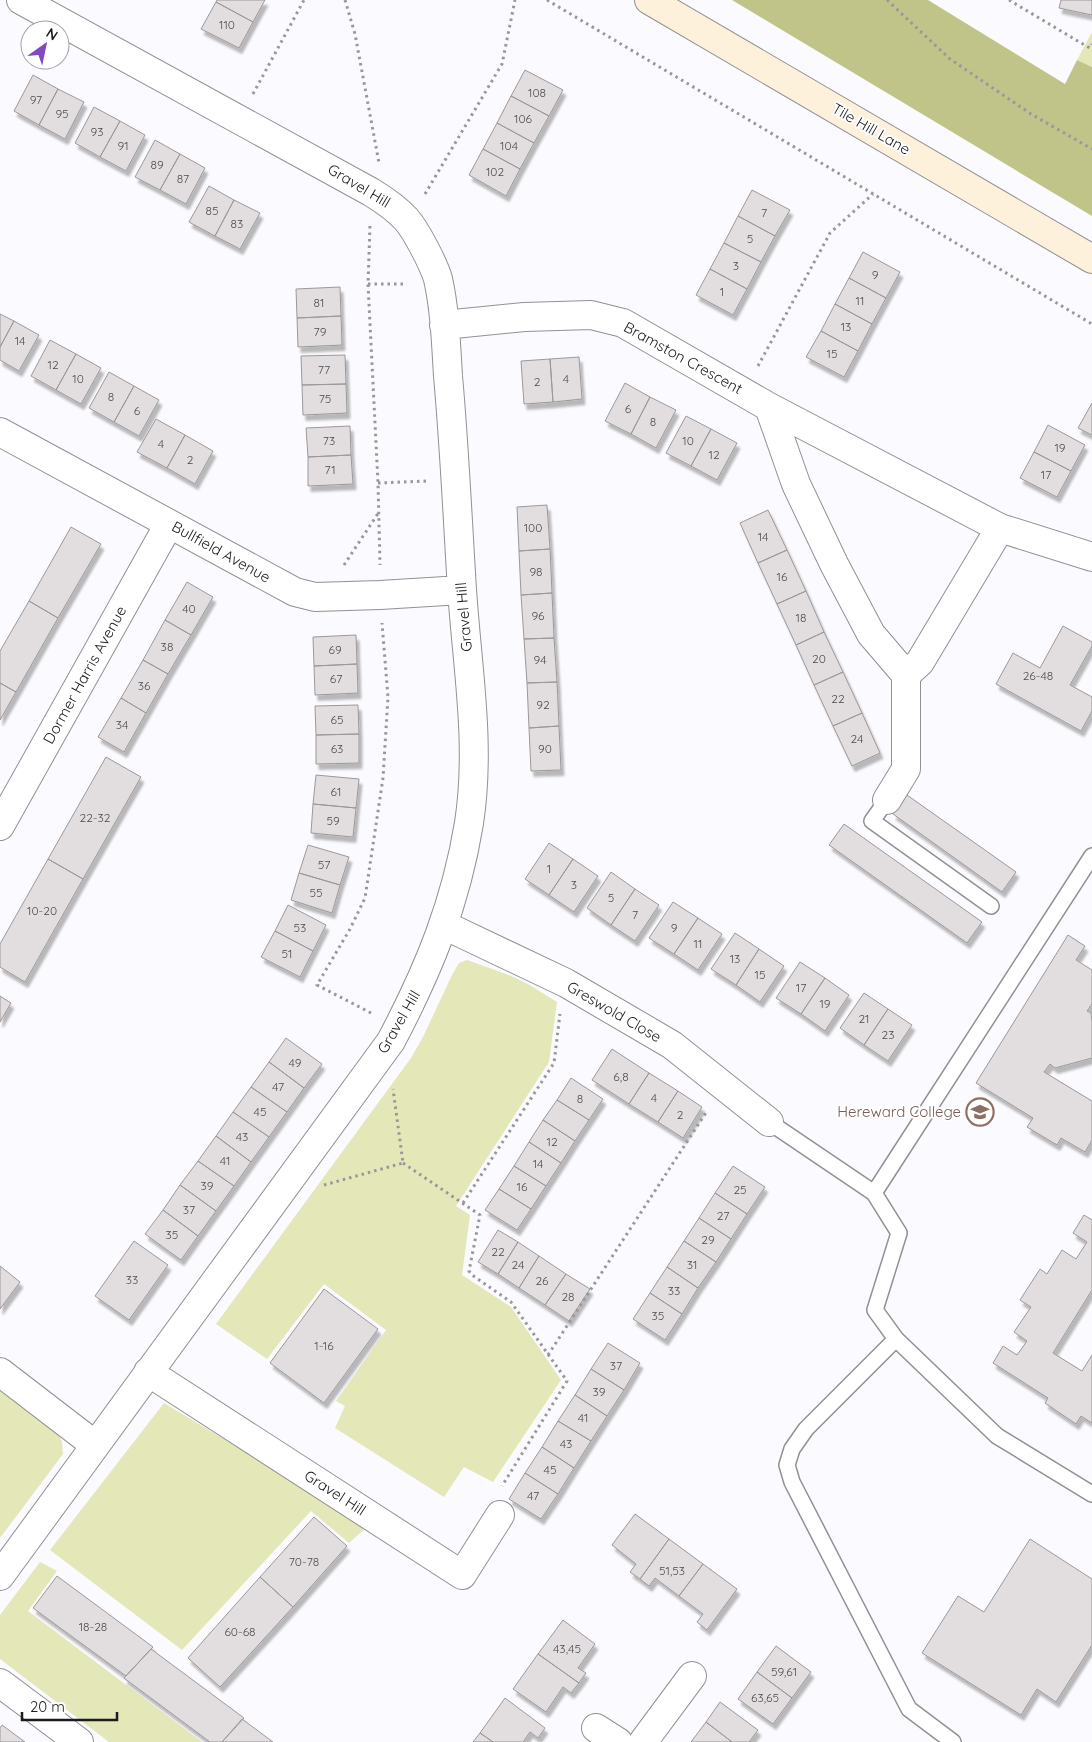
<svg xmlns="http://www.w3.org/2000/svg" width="1092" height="1742" font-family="Quicksand,sans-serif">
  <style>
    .green { fill: #e4e7b8 }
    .forest { fill: #c1c489 }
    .building { fill: #e2dee0; stroke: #9c989a; filter: url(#shadow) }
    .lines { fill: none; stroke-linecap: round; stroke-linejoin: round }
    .service-casing { stroke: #919194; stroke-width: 18 }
    .minor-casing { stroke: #919194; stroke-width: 30 }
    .secondary-casing { stroke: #919194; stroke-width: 30 }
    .path { stroke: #98979a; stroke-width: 3; stroke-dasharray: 2.5 4; stroke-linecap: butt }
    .service { stroke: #fff; stroke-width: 15 }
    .minor { stroke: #fff; stroke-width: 28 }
    .secondary { stroke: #fdf1db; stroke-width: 28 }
    .labels { text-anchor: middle; stroke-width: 4; stroke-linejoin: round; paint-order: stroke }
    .number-label { font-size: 12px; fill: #4e4c4e }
    .street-label { font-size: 15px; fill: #1c1b1d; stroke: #fff }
    .education-label { font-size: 15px; fill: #785e54; stroke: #fff; text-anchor: end }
  </style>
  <defs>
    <filter id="shadow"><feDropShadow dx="3" dy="5.5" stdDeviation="1" flood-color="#0004"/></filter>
  </defs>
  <rect width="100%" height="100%" fill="#fbfafe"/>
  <!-- green -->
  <path class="green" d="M1092 32V67L1077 60Z
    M467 960 509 975 528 984 557 1002 549 1062 456 1206 470 1215 462 1275 511 1307 561 1380 493 1482 464 1467 444 1497 335 1428 345 1406 336 1401 386 1330 324 1284 267 1359 216 1324 411 1058 423 1037 452 975 459 963Z
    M0 1388 58 1433 62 1442 63 1454 0 1538Z
    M164 1403 368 1526 349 1543 311 1511 182 1650 50 1550Z
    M40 1562 57 1571 28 1611 202 1742H109L0 1659V1615Z"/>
  <!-- forest -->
  <path class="forest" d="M732 0H928L1065 84 1077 60 1092 67V216Z"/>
  <!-- building -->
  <path class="building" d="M217 0H265L253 22 216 2Z
    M1061 0H1092V15L1059 8Z
    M216 2 253 22 239 48 201 29Z
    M525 70 563 90 549 116 511 96Z
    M33 75 58 89 39 125 14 111Z
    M58 89 84 102 65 139 39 125Z
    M511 96 549 116 534 143 497 123Z
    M94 107 120 121 100 157 75 143Z
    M120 121 145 135 126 171 100 157Z
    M497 123 534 143 520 169 483 149Z
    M155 140 180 154 160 190 135 177Z
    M483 149 520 169 506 196 469 175Z
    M180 154 205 168 186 204 160 190Z
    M209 186 234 200 215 236 189 222Z
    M752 190 790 210 775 236 738 216Z
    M234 200 260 213 240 249 215 236Z
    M738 216 775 236 761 262 724 243Z
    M724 243 761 262 747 289 710 269Z
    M863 252 900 272 886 298 849 278Z
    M710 269 747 289 733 315 696 295Z
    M849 278 886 298 872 324 835 304Z
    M340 287 341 316 297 318 296 289Z
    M835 304 872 324 858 351 821 331Z
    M0 314 14 321 0 347Z
    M341 316 342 345 298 347 297 318Z
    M14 321 39 335 19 371 0 360V347Z
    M821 331 858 351 844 377 806 357Z
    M50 340 76 354 56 390 31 376Z
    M76 354 101 368 81 404 56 390Z
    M345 355 346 384 302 385 301 356Z
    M579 357 582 399 553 402 550 359Z
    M550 359 553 402 524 404 521 361Z
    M109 372 134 386 114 422 89 408Z
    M625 383 650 397 631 434 605 421Z
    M346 384 347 413 303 415 302 385Z
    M134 386 159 400 139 436 114 422Z
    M650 397 676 410 656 448 631 434Z
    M1092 403V435L1078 428Z
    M686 416 711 429 691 466 666 453Z
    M156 419 185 435 167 468 137 452Z
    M1048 425 1085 445 1071 471 1034 452Z
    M350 426 351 455 308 457 306 428Z
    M711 429 737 443 717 480 691 466Z
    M185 435 213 451 195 484 167 468Z
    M1034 452 1071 471 1057 497 1020 478Z
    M351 455 353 484 308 486V457Z
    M547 505 550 549 519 551 517 507Z
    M768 510 787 550 758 563 740 523Z
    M71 527 101 544 58 618 29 601Z
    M550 549 552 593 521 595 519 551Z
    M787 550 806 591 777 604 758 563Z
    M187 582 213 597 191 635 165 620Z
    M806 591 824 632 796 645 777 604Z
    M552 593 554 638 524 639 521 595Z
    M29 601 58 618 16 692 0 683V651Z
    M165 620 191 635 168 674 143 660Z
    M1063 626 1092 642V646L1070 685 1092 697V711L1081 731 996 684 1013 653 1040 668Z
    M824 632 843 672 814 685 796 645Z
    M356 635 357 664 314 666 313 637Z
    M554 638 557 682 527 683 524 639Z
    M143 660 168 674 146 713 121 698Z
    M357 664 358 693 315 695 314 666Z
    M843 672 862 713 833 726 814 685Z
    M557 682 559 726 529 728 527 683Z
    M0 683 16 692 0 720Z
    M121 698 146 713 124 752 98 737Z
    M358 705 359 734 316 735 315 706Z
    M862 713 880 753 852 766 833 726Z
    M559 726 561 770 531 771 529 728Z
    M359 734V763L316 764V735Z
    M106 757 141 777 83 879 48 859Z
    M316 775 359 779 356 808 313 804Z
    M907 795 1016 872 1002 892 893 814Z
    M313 804 356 808 353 837 311 833Z
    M844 824 982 922 967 943 829 845Z
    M549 843 573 859 549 895 525 879Z
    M308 845 349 857 340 885 299 873Z
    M48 859 83 879 25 982 0 967V944Z
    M573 859 598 876 574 912 549 895Z
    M611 872 635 889 611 925 587 908Z
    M299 873 340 885 332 913 291 900Z
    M635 889 659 905 635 941 611 925Z
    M673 902 698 918 674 954 649 938Z
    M288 905 326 925 313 951 275 931Z
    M698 918 722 934 698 970 674 954Z
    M275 931 313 951 300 977 261 957Z
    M735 933 759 949 736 985 711 969Z
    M1068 935 1085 946 1076 960 1092 970V1004L1087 1011 1091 1013 1092 1022V1058L1055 1068 1050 1064 1044 1072 1092 1101V1140L1085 1152 1061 1138 1057 1145 1027 1127 1033 1118 976 1083Z
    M759 949 784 966 760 1002 736 985Z
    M800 962 825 978 801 1014 776 998Z
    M825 978 849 995 825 1031 801 1014Z
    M864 993 888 1009 864 1045 840 1028Z
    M0 996 11 1003 0 1022Z
    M888 1009 912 1025 888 1061 864 1045Z
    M286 1038 322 1064 304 1088 269 1062Z
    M612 1049 649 1073 629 1104 592 1080Z
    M269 1062 304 1088 287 1112 251 1087Z
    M649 1073 678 1091 658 1122 629 1104Z
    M571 1078 603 1099 589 1120 557 1100Z
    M251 1087 287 1112 269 1137 233 1112Z
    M678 1091 702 1107 683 1138 658 1122Z
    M557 1100 589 1120 575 1141 543 1120Z
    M233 1112 269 1137 251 1162 216 1136Z
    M543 1120 575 1141 561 1163 529 1142Z
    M216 1136 251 1162 234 1186 198 1161Z
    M529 1142 561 1163 546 1186 514 1166Z
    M198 1161 234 1186 216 1211 180 1185Z
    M514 1166 546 1186 531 1209 499 1189Z
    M733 1166 765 1187 747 1214 715 1193Z
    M180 1185 216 1211 198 1236 163 1210Z
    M499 1189 531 1209 517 1230 485 1210Z
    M715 1193 747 1214 731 1239 699 1218Z
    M163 1210 198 1236 181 1260 145 1234Z
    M1084 1215 1092 1220V1290L1053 1353 1082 1371 1092 1355V1423L1081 1416 1076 1424 1045 1403 1048 1398 993 1363 1003 1346 1017 1355 1027 1341 1014 1332 1031 1307 1020 1300 1040 1269 1047 1274 1062 1250 1076 1259 1087 1242 1073 1233Z
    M699 1218 731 1239 716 1262 684 1241Z
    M498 1230 518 1242 498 1274 478 1262Z
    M134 1241 168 1265 129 1320 95 1296Z
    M684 1241 716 1262 698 1288 667 1267Z
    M518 1242 539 1256 519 1288 498 1274Z
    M539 1256 566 1274 545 1305 519 1288Z
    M0 1266 20 1282 0 1309Z
    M667 1267 698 1288 682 1314 650 1293Z
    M566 1274 590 1289 569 1321 545 1305Z
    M324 1289 378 1329 324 1403 270 1363Z
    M650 1293 682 1314 665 1340 633 1319Z
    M608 1343 640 1363 624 1390 591 1369Z
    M591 1369 624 1390 607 1416 575 1395Z
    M575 1395 607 1416 591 1441 558 1421Z
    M558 1421 591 1441 574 1468 542 1447Z
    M542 1447 574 1468 558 1494 525 1473Z
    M525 1473 558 1494 541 1519 509 1499Z
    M635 1514 669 1539 640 1579 630 1572 636 1564 612 1545Z
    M314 1517 347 1546 293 1607 260 1577Z
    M669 1539 703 1564 679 1596 655 1578 649 1586 640 1579Z
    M1030 1539 1092 1579V1645L1056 1702 1037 1689 1021 1715 922 1653 958 1596 984 1612Z
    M703 1564 737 1589 707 1630 697 1622 703 1614 679 1596Z
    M57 1576 153 1647 126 1676 33 1608Z
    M260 1577 293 1607 220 1687 188 1658Z
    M563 1620 595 1644 578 1668 586 1673 579 1683 538 1654Z
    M776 1646 811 1672 792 1698 757 1672Z
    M151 1649 244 1718 222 1742H210L124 1678Z
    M538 1654 579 1683 571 1693 563 1687 546 1712 513 1689Z
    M757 1672 792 1698 773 1724 738 1699Z
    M505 1698 545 1728 538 1738 530 1732 523 1742H493L480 1733Z
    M720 1702 758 1730 749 1742H732L706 1722Z
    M242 1719 273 1742H222Z
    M706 1722 732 1742H691Z
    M2 1725 25 1742H0V1728Z
    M480 1733 493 1742H473Z"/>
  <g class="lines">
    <!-- service casing -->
    <g class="service-casing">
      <path id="service" d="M887 800 872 821 991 906
        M769 1122 874 1193 1092 856
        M874 1193 899 1233 875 1310 896 1339 997 1436 1092 1494
        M896 1339 806 1429 792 1449 787 1465 792 1482 909 1709 953 1742"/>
    </g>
    <!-- minor casing -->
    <g class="minor-casing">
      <path id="minor" d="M444 325 524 317 591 315 623 323 769 407 1000 528 1092 557
        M769 407 796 484 834 564 871 634 906 675 920 662 1000 528
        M0 432 295 592 315 597 380 595 462 590
        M887 800 906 769V675
        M0 826 169 524
        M444 925 566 983 672 1045 769 1122
        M0 1372 95 1445
        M148 1372 462 1575 500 1515
        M0 1576 391 1041C429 969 456 903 469 823 482 739 465 656 461 573 457 507 454 442 448 376 446 344 445 310 438 279 434 265 416 230 406 219 396 208 384 200 371 192L21 0
        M0 1683 79 1742
        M596 1728 618 1742
        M643 1742 692 1676"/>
    </g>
    <!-- secondary casing -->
    <g class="secondary-casing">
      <path id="secondary" d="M649 0 1092 259"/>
    </g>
    <!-- path -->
    <path class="path" d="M345 0 355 34 379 163
      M547 0 1092 324
      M887 0 950 59 1031 114 1092 149
      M1009 0 1081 43 1090 48 1092 44
      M253 94 304 0
      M425 194 502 64 515 0
      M370 226 368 284 378 483 380 565
      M368 284H407
      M758 366 830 233 873 194
      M378 483 427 481
      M344 565 379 512
      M371 1013 317 985 350 929 365 898 383 778 388 697 382 623
      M403 1163 480 1215 469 1271 472 1275 511 1302 567 1381 502 1486
      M324 1185 403 1163 393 1089
      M463 1203 554 1063 560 1014
      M548 1355 707 1111"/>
    <!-- service -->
    <use href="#service" class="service"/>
    <!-- minor -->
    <use href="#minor" class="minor"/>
    <!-- secondary -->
    <use href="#secondary" class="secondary"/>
  </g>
  <!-- icons -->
  <defs>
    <g id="university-ring" transform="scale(1.4375)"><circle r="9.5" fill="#fff" stroke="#8d6e63" stroke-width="1.5"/><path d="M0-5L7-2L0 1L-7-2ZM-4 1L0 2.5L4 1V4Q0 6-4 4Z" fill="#8d6e63"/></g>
  </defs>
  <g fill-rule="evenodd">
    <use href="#university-ring" x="980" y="1112"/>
  </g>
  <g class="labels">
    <!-- number labels -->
    <g class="number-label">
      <text x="227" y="29">110</text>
      <text x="537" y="97">108</text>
      <text x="36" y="104">97</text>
      <text x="62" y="118">95</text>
      <text x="523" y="123">106</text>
      <text x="97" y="136">93</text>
      <text x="123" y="150">91</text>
      <text x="509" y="150">104</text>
      <text x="157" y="169">89</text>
      <text x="495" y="176">102</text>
      <text x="183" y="183">87</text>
      <text x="212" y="215">85</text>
      <text x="764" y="217">7</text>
      <text x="237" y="228">83</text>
      <text x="750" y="243">5</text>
      <text x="736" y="270">3</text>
      <text x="875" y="279">9</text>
      <text x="722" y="296">1</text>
      <text x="860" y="305">11</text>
      <text x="319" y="307">81</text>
      <text x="846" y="331">13</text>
      <text x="320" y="336">79</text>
      <text x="20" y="345">14</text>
      <text x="832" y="358">15</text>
      <text x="53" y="369">12</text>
      <text x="324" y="374">77</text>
      <text x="78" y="383">10</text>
      <text x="566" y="383">4</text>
      <text x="537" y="386">2</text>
      <text x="111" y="401">8</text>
      <text x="325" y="403">75</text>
      <text x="628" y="413">6</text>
      <text x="137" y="415">6</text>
      <text x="653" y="426">8</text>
      <text x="329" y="445">73</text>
      <text x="688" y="445">10</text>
      <text x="161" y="448">4</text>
      <text x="1060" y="452">19</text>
      <text x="714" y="459">12</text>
      <text x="190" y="464">2</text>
      <text x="330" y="474">71</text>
      <text x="1046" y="479">17</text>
      <text x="533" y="532">100</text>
      <text x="763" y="541">14</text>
      <text x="536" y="576">98</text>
      <text x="782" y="581">16</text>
      <text x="189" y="613">40</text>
      <text x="538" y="620">96</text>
      <text x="801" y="622">18</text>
      <text x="167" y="651">38</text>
      <text x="335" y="654">69</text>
      <text x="819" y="663">20</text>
      <text x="540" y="664">94</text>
      <text x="1038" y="680">26-48</text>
      <text x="336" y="683">67</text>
      <text x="144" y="690">36</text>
      <text x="838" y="703">22</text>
      <text x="543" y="709">92</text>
      <text x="337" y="724">65</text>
      <text x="122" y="729">34</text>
      <text x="857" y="743">24</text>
      <text x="337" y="753">63</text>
      <text x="545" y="753">90</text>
      <text x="336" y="796">61</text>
      <text x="95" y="822">22-32</text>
      <text x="333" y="825">59</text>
      <text x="324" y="869">57</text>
      <text x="549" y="873">1</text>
      <text x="574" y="889">3</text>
      <text x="316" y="897">55</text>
      <text x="611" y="902">5</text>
      <text x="42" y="915">10-20</text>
      <text x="635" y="919">7</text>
      <text x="300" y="932">53</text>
      <text x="674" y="932">9</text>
      <text x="698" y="948">11</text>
      <text x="287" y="958">51</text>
      <text x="735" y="963">13</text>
      <text x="760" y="979">15</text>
      <text x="801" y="992">17</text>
      <text x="825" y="1008">19</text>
      <text x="864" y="1023">21</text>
      <text x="888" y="1039">23</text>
      <text x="295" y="1067">49</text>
      <text x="621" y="1081">6,8</text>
      <text x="278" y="1091">47</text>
      <text x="654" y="1102">4</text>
      <text x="580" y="1103">8</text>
      <text x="260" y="1116">45</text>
      <text x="680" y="1119">2</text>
      <text x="242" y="1141">43</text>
      <text x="552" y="1146">12</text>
      <text x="225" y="1165">41</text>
      <text x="538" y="1168">14</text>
      <text x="207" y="1190">39</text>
      <text x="522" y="1191">16</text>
      <text x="740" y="1194">25</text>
      <text x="189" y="1214">37</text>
      <text x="723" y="1220">27</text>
      <text x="172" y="1239">35</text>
      <text x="708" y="1244">29</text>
      <text x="498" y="1256">22</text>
      <text x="518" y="1269">24</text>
      <text x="692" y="1269">31</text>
      <text x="132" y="1284">33</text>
      <text x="542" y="1285">26</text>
      <text x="674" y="1295">33</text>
      <text x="568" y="1301">28</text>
      <text x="658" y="1320">35</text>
      <text x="324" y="1350">1-16</text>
      <text x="616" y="1370">37</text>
      <text x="599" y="1396">39</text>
      <text x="583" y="1422">41</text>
      <text x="566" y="1448">43</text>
      <text x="550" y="1474">45</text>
      <text x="533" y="1500">47</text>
      <text x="304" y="1566">70-78</text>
      <text x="672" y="1575">51,53</text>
      <text x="93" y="1631">18-28</text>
      <text x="240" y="1636">60-68</text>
      <text x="567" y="1653">43,45</text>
      <text x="784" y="1676">59,61</text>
      <text x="765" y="1702">63,65</text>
    </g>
    <!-- street labels -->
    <g class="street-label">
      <text transform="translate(871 129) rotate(30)" y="5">Tile Hill Lane</text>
      <text transform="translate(359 186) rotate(31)" y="5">Gravel Hill</text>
      <text transform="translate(683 358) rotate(29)" y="5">Bramston Crescent</text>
      <text transform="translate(221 552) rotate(29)" y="5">Bullfield Avenue</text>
      <text transform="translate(464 617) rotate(-95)" y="5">Gravel Hill</text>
      <text transform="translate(85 675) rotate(-61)" y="5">Dormer Harris Avenue</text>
      <text transform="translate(614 1012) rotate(30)" y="5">Greswold Close</text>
      <text transform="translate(399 1022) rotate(-60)" y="5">Gravel Hill</text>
      <text transform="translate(335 1493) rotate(33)" y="5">Gravel Hill</text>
    </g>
    <!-- education labels -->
    <g class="education-label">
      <text x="961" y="1117">Hereward College</text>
    </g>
  </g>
  <!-- north arrow -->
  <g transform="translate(45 45) rotate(33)"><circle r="24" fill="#ffffff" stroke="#a4a4a5"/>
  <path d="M0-4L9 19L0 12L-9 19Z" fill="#814ac2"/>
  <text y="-8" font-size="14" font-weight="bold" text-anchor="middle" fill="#1c1b1d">N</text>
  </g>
  <!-- scale -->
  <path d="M22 1712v8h95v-8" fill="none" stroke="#1c1b1d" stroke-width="2.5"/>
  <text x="30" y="1712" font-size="15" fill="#1c1b1d" stroke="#ffffff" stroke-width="4" paint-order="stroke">20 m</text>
</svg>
